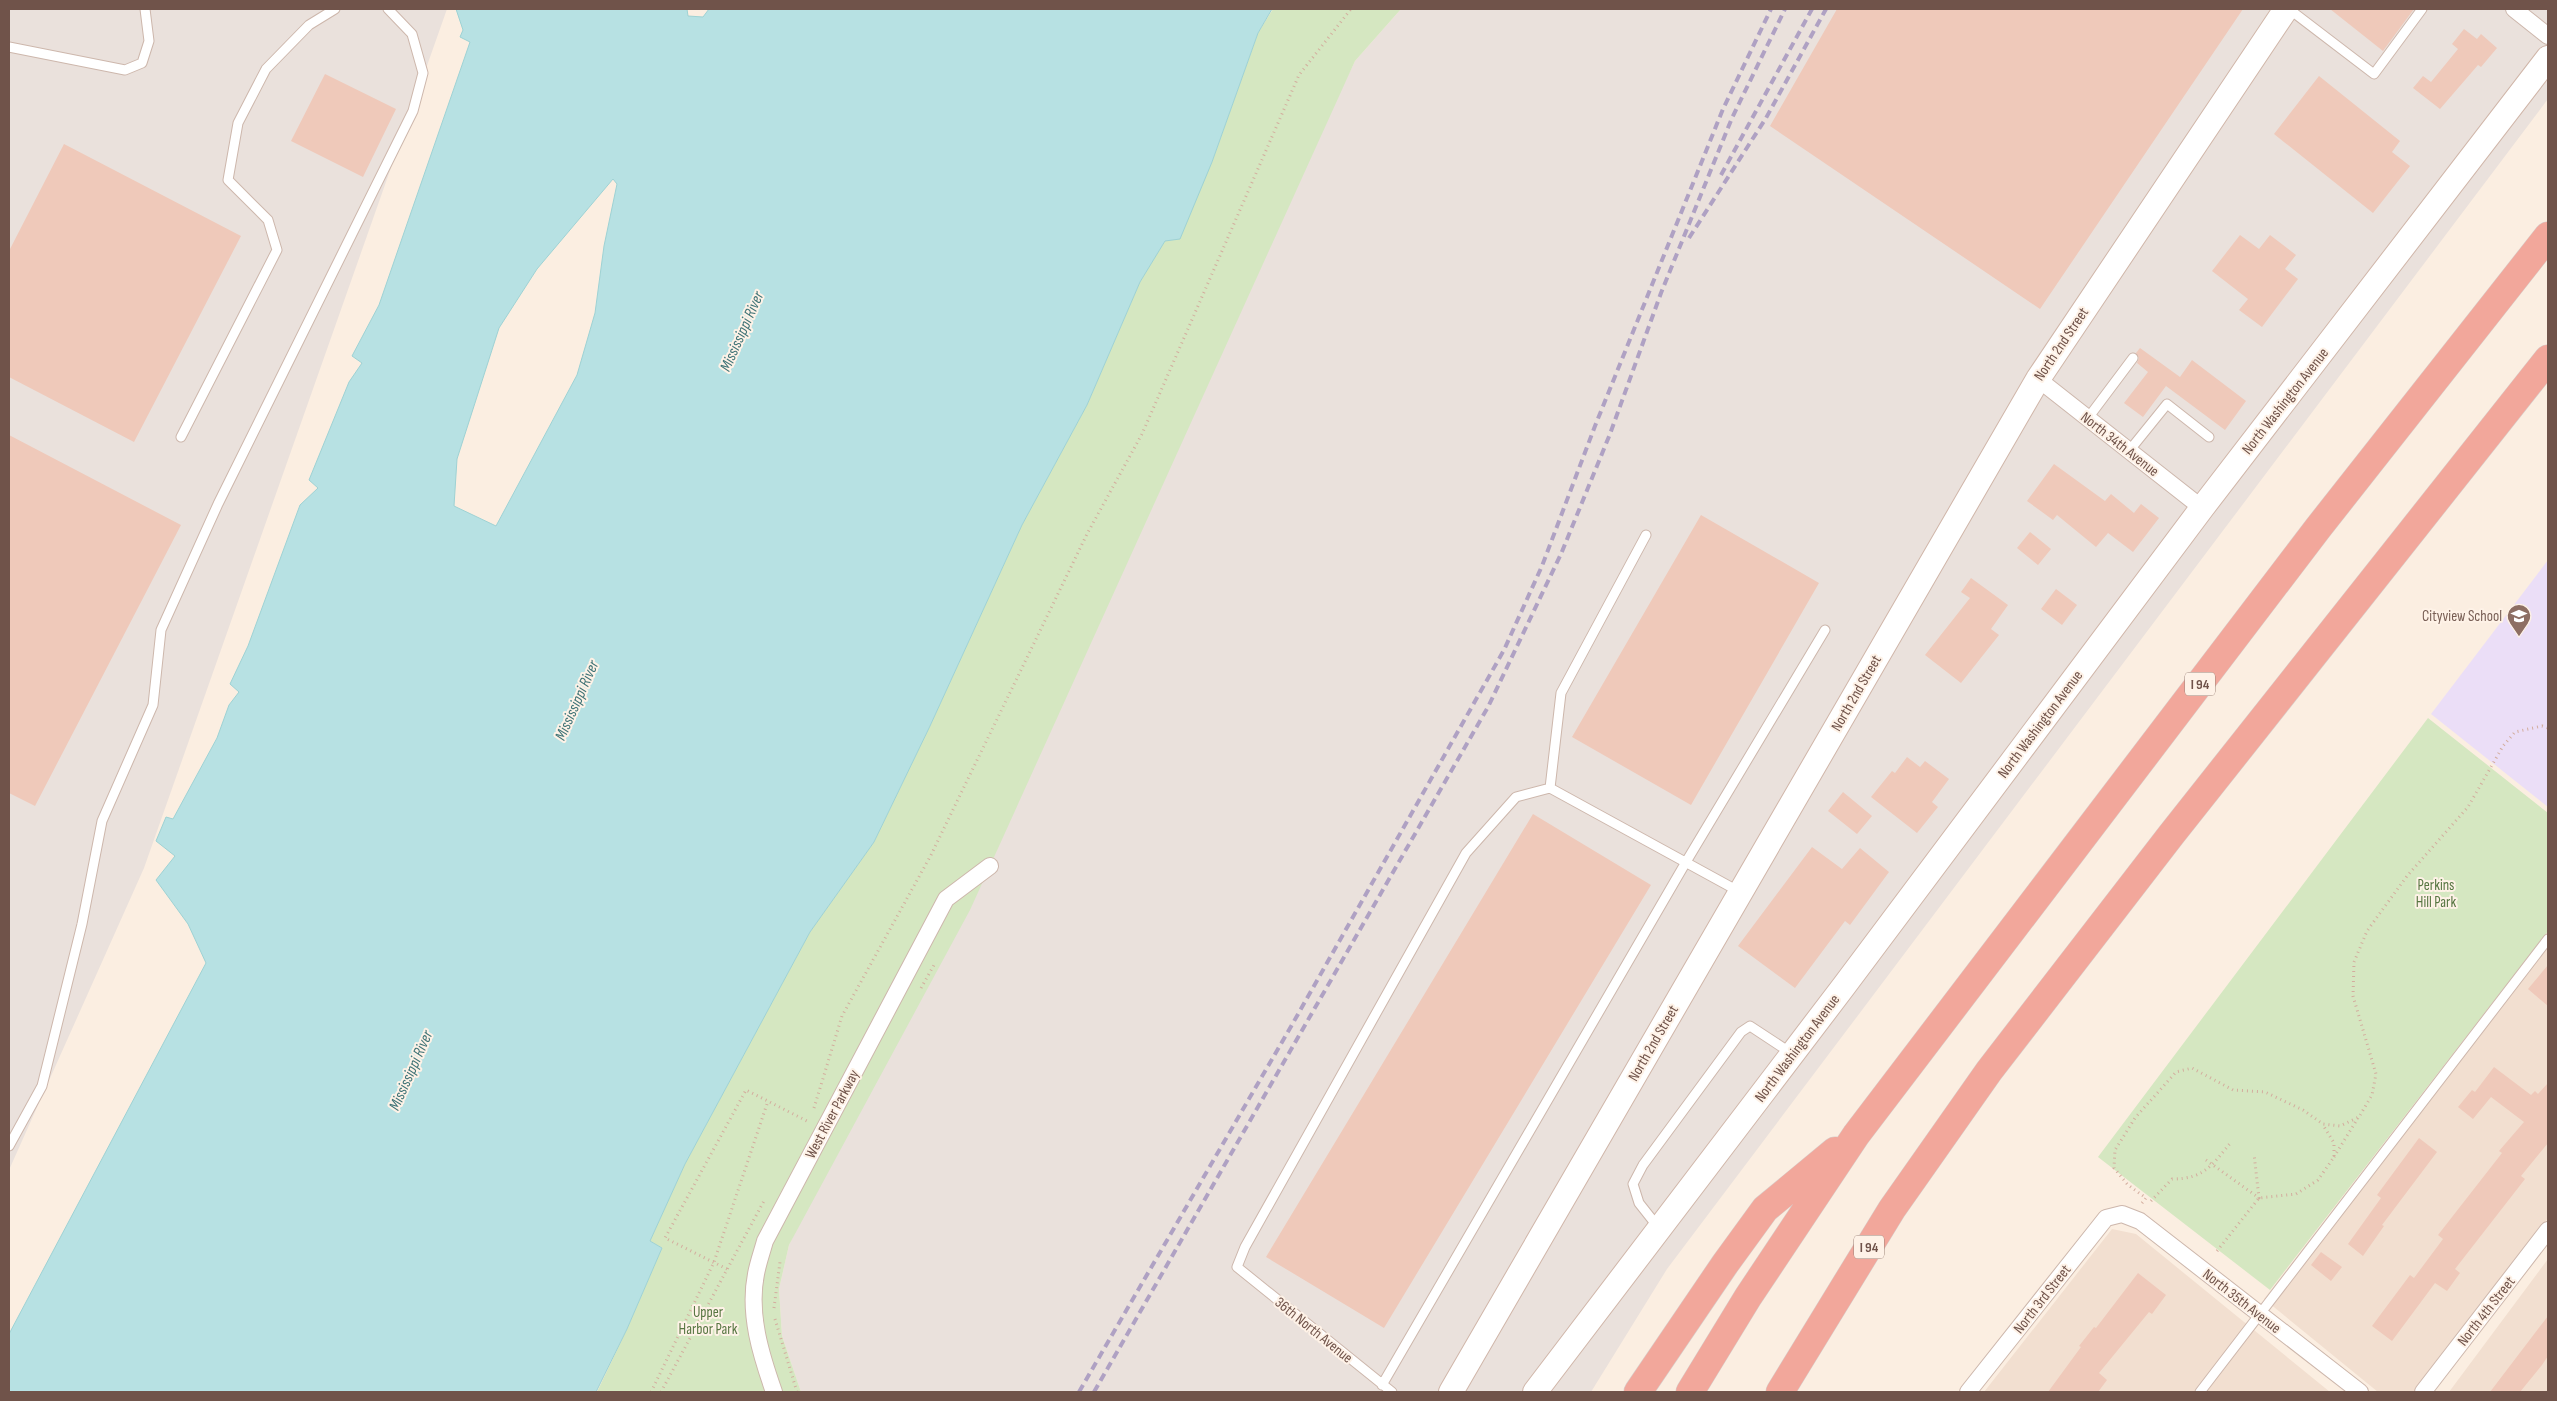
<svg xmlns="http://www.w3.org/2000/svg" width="2557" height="1401" font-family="'Sofia Sans Condensed',sans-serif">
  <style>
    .residential { fill: #f2dfd0 }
    .industrial { fill: #eae1dc }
    .education { fill: #ebdef7 }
    .green { fill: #d5e7c1 }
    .water { fill: #b7e1e3; stroke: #9ed2d4; fill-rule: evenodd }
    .building { fill: #efc9ba }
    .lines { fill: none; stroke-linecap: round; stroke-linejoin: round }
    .lane-casing { stroke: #cdb7ac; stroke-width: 11 }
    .street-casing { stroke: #cdb7ac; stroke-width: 18 }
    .secondary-casing { stroke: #d0b6a9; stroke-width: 26 }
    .highway-casing { stroke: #d7cfcc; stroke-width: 29 }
    .path { stroke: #d3ad9e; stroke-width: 3; stroke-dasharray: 1 4; stroke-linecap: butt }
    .lane { stroke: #fff; stroke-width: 9 }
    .street { stroke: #fff; stroke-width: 16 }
    .secondary { stroke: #fff; stroke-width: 24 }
    .highway { stroke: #f2a79b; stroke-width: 28 }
    .rail { stroke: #afa1c3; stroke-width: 4; stroke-dasharray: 8 5; stroke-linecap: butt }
    .labels { text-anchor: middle; stroke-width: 4; stroke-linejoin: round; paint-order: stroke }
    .shield { fill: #fef2e7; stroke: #9b8379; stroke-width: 1 }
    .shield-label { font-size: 14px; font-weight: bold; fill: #70534a }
    .street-label { font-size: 15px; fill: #70534a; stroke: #fef2e7 }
    .education-label { font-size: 15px; fill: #785e54; stroke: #fef2e7; text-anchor: end }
    .park-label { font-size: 15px; fill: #577642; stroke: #fef2e7 }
    .water-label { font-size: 16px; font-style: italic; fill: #3f7376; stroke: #fef2e7 }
  </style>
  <rect width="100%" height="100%" fill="#fbeee1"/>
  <!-- residential -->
  <path class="residential" d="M2548 931V1218L2418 1392H2378L2264 1299Z
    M2112 1229 2136 1234 2330 1392H1984Z
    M2548 1259V1392H2449Z"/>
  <!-- industrial -->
  <path class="industrial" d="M9 9H447L144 868 9 1170Z
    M1401 9H2548V99L1667 1269 1591 1392H801L782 1336 779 1289 789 1245 1355 61Z"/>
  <!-- education -->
  <path class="education" d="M2548 560V807L2431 714Z"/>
  <!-- green -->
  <path class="green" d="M1273 9H1401L1355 61 970 910 789 1245 779 1289 782 1336 801 1392H597L627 1329 662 1248 650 1241 685 1164 810 932 874 842 930 726 1022 525 1087 405 1140 282 1212 162 1258 33Z
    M2428 718 2548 813V931L2270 1290 2098 1157Z"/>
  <!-- water -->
  <path class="water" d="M456 9H687L688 16 703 17 709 9H1272L1258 33 1212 162 1180 239 1165 241 1140 282 1087 405 1022 525 930 726 874 842 810 932 685 1164 650 1241 662 1248 627 1329 596 1392H9V1334L206 963 188 924 156 880 175 856 156 841 166 817 173 819 217 738 229 705 239 692 230 684 248 646 300 505 318 488 309 480 349 382 362 363 352 356 379 305 470 42 460 37 463 30ZM613 179 617 184 604 246 595 313 577 375 496 526 454 506 457 459 499 328 537 269Z"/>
  <!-- building -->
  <path class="building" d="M1837 9H2243L2040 309 1770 126Z
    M2330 9H2414L2383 51Z
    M2464 29 2477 39 2481 34 2497 48 2481 67 2478 65 2440 109 2413 88 2423 76 2431 82 2458 49 2452 44Z
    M325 74 396 109 363 177 291 141Z
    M2319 76 2400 141 2392 152 2410 166 2373 213 2274 134Z
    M64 144 241 236 134 442 9 377V251Z
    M2240 235 2259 249 2270 235 2296 255 2285 269 2298 279 2262 327 2239 310 2248 299 2212 271Z
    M2140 348 2180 377 2192 360 2246 401 2225 430 2166 386 2143 417 2124 403 2148 372 2137 363 2139 358 2136 353Z
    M9 435 181 525 35 806 9 793Z
    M2054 464 2105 501 2111 494 2134 513 2141 504 2159 518 2133 552 2108 533 2096 547 2057 515 2053 520 2027 501Z
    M1701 515 1819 583 1691 805 1572 737Z
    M2030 532 2051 549 2038 565 2017 548Z
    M1971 578 2008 605 1991 629 1999 635 1961 683 1925 655 1970 598 1961 592Z
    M2056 589 2077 605 2062 625 2041 609Z
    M1907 757 1920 767 1925 761 1949 779 1932 802 1938 807 1917 833 1871 797 1892 771 1895 773Z
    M1843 792 1872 816 1857 834 1828 811Z
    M1533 814 1651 885 1384 1328 1266 1257Z
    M1812 847 1842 869 1860 848 1889 872 1850 925 1845 921 1795 988 1738 946Z
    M2548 965V1006L2528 989Z
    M2494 1067 2531 1095 2535 1091 2538 1094 2548 1083V1143L2521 1176 2525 1179 2455 1269 2460 1273 2447 1291 2435 1283 2392 1341 2372 1326 2410 1275 2414 1278 2443 1239 2438 1235 2502 1153 2499 1151 2524 1122 2491 1097 2473 1119 2458 1107 2472 1090 2475 1092Z
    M2419 1138 2437 1152 2382 1225 2384 1226 2363 1256 2348 1244 2381 1198 2377 1195Z
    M2321 1252 2342 1267 2331 1281 2311 1265Z
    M2138 1273 2166 1295 2152 1314 2149 1312 2099 1373 2107 1380 2098 1392H2048L2081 1347 2079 1346 2094 1327 2096 1328Z
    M2548 1316V1356L2542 1365 2520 1392H2490Z"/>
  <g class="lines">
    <!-- lane casing -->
    <g class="lane-casing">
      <path id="lane" d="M2289 9 2374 74 2422 9
        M9 47 125 70 142 63 149 41 145 9
        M2088 418 2133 358
        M181 437 277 250 268 220 228 180 238 123 266 69 309 25 335 9
        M2129 451 2167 404 2209 437
        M1550 788 1561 693 1646 535
        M9 1146 42 1086 82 924 102 821 153 705 161 630 218 504 413 111 423 73 412 34 388 9
        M1658 1227 1639 1203 1633 1184 1643 1165 1741 1032 1750 1026 1791 1053
        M1382 1385 1686 862 1825 630
        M1392 1392 1237 1267 1245 1247 1466 853 1516 797 1550 788 1740 892
        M2200 1392 2548 939"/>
    </g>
    <!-- street casing -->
    <g class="street-casing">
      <path id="street" d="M2514 9 2548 36
        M2038 379 2202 508
        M774 1392C761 1355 748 1314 756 1274 758 1263 762 1252 765 1241L946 899 990 866
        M1968 1392 2106 1218 2122 1214 2140 1221 2360 1392
        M2423 1392 2548 1230"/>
    </g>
    <!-- secondary casing -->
    <g class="secondary-casing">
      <path id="secondary" d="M1451 1392 2038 379 2286 9
        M1535 1392 1844 986 2202 508 2548 58"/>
    </g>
    <!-- highway casing -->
    <g class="highway-casing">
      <path id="highway" d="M1638 1392 1725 1264 1765 1209 1835 1151
        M1690 1392 1748 1297 1856 1135 2318 528 2548 236
        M1780 1392 1892 1209 1989 1071 2171 835 2548 359"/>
    </g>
    <!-- path -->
    <path class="path" d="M921 988 934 965
      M814 1108 842 1016 931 855 1087 534 1142 434 1299 75 1351 9
      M2334 1157 2358 1118
      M2206 1160 2259 1198 2254 1154
      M2151 1201 2172 1179C2205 1179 2213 1164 2232 1141
      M2142 1203 2146 1198 2128 1185 2114 1168 2115 1150 2135 1118 2176 1072 2192 1068 2233 1090 2265 1092 2303 1110 2323 1124 2340 1126 2359 1117 2372 1095 2376 1074 2353 996 2354 962 2367 931 2407 876 2468 807 2503 746 2515 732 2542 726 2548 728
      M2217 1251 2259 1198 2296 1194 2318 1180 2334 1157V1143L2323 1125
      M727 1269 665 1238 746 1090 807 1121
      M774 1308 780 1262
      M775 1319 797 1392
      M651 1392 714 1262 768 1101
      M661 1392 765 1199"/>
    <!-- lane -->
    <use href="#lane" class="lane"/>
    <!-- street -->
    <use href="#street" class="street"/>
    <!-- secondary -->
    <use href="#secondary" class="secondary"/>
    <!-- highway -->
    <use href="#highway" class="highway"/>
    <!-- rail -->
    <path class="rail" d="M1721 175 1812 9
      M1689 238 1766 118 1826 9
      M1079 1392 1293 1023 1504 650 1542 566 1595 426 1723 109 1771 9
      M1094 1392 1488 707 1561 554 1610 434 1661 293 1732 118 1785 9"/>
  </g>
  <!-- icons -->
  <defs>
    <g id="school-pin" transform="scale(1.25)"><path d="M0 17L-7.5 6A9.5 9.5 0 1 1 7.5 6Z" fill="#8d6e63" stroke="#fef2e7"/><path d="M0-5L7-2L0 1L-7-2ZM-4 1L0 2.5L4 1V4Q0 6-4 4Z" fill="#fff"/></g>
  </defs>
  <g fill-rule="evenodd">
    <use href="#school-pin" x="2519" y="616"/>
  </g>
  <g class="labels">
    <!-- shield labels -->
    <g class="shield">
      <rect x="2185" y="672.5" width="30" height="23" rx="4"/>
      <rect x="1854" y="1235.5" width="30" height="23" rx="4"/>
    </g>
    <g class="shield-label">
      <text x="2200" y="689">I 94</text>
      <text x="1869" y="1252">I 94</text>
    </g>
    <!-- street labels -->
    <g class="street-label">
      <text transform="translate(2061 344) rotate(-56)" y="5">North 2nd Street</text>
      <text transform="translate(2285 401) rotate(-52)" y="5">North Washington Avenue</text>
      <text transform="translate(2120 444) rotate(38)" y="5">North 34th Avenue</text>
      <text transform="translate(1856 693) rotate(-60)" y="5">North 2nd Street</text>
      <text transform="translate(2040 724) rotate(-53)" y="5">North Washington Avenue</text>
      <text transform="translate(1653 1043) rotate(-60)" y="5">North 2nd Street</text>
      <text transform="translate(1797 1048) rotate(-53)" y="5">North Washington Avenue</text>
      <text transform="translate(832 1114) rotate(-62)" y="5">West River Parkway</text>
      <text transform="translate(2042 1299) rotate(-52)" y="5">North 3rd Street</text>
      <text transform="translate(2242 1301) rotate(38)" y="5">North 35th Avenue</text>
      <text transform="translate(2486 1311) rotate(-52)" y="5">North 4th Street</text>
      <text transform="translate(1314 1330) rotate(39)" y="5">36th North Avenue</text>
    </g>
    <!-- education labels -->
    <g class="education-label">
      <text x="2502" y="621">Cityview School</text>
    </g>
    <!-- park labels -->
    <g class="park-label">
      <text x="2436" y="890">Perkins<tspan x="2436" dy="17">Hill Park</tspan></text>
      <text x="708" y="1317">Upper<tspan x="708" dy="17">Harbor Park</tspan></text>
    </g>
    <!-- water labels -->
    <g class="water-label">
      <text transform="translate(741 331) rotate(-66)" y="6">Mississippi River</text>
      <text transform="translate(576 700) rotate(-66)" y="6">Mississippi River</text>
      <text transform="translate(410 1070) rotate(-66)" y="6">Mississippi River</text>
    </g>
  </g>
  <!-- border -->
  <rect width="2557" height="1401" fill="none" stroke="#70534a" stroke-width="20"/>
</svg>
